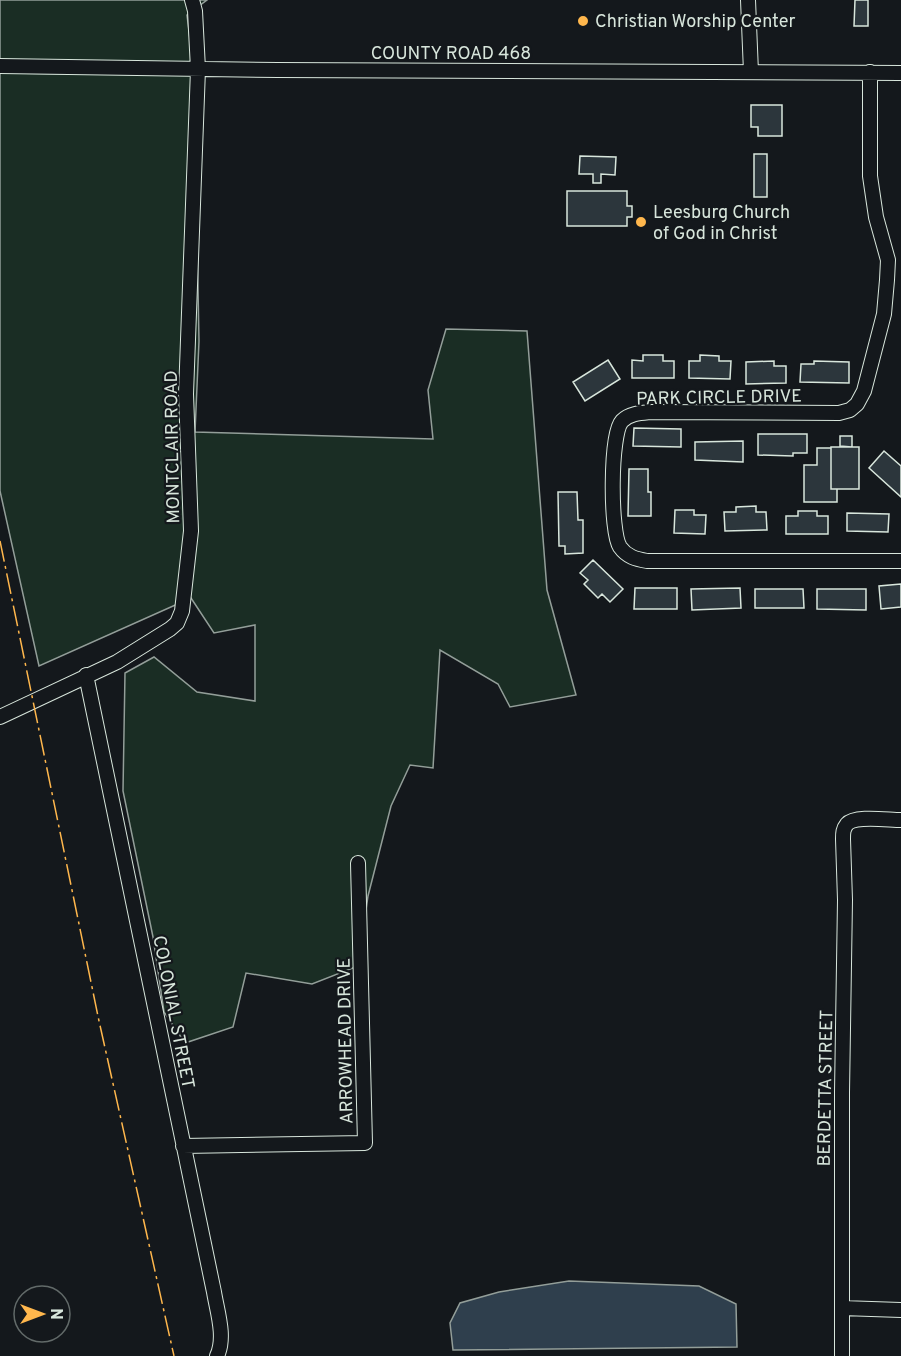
<svg xmlns="http://www.w3.org/2000/svg" width="901" height="1356" font-family="Overpass,sans-serif">
  <style>
    .green { fill: #1a2d24; stroke: #939e99; stroke-width: 1.5 }
    .water { fill: #2f3f4d; stroke: #939e99; stroke-width: 1.5 }
    .building { fill: #2c363c; stroke: #d8e6dc; stroke-width: 1.5 }
    .lines { fill: none; stroke-linecap: round; stroke-linejoin: round }
    .minor-casing { stroke: #d8e6dc; stroke-width: 16 }
    .minor { stroke: #14181c; stroke-width: 14 }
    .power { stroke: #ffb74d; stroke-width: 1.5; stroke-dasharray: 21 4.5 3 4.5; stroke-linecap: butt }
    .poi-dot { fill: #ffb74d; stroke: #14181c; stroke-width: 2 }
    .labels { text-anchor: middle; stroke-width: 4.5; stroke-linejoin: round; paint-order: stroke }
    .poi-label { font-size: 18px; fill: #d8e6dc; stroke: #14181c; text-anchor: start }
    .street-label { font-size: 18px; fill: #d8e6dc; stroke: #14181c }
  </style>
  <rect width="100%" height="100%" fill="#14181c"/>
  <!-- green -->
  <path class="green" d="M0 0H207L187 15 193 63 0 60Z
    M0 73 194 75 199 341 195 432 433 439 428 390 446 329 527 331 547 590 576 695 510 707 498 684 440 650 433 768 410 765 391 806 368 896 358 966 312 984 246 973 233 1027 185 1043 164 1012 153 937 123 791 125 673 154 657 197 692 255 701V625L214 633 191 598 39 666 0 491Z"/>
  <!-- water -->
  <path class="water" d="M569 1281 699 1286 736 1304 737 1347 453 1350 450 1323 460 1303 499 1292Z"/>
  <!-- building -->
  <path class="building" d="M855 0H868V26H854Z
    M751 105H782V136H758V127H751Z
    M754 154H767V197H754Z
    M580 156 616 157 615 175 601 174V183H593V174H579Z
    M567 191H627V206H632V217H627V226H567Z
    M643 355H663V361H674V378H632V360L643 361Z
    M700 355 719 356V361H731L730 379 689 378V361H700Z
    M608 360 620 379 585 401 573 382Z
    M774 361V366H786V383L746 384V362Z
    M814 361 849 362V383L800 382 801 364H814Z
    M634 428 681 429V447L633 446Z
    M758 434H807V453H793V456L758 455Z
    M840 436H852V447L840 446Z
    M743 441V462L695 460V442Z
    M831 447H859V489H831Z
    M817 448H831V489H837V502H804V465H817Z
    M884 451 901 466V497L869 468Z
    M629 469H648V492H651V516H628Z
    M558 492H577L578 520H583V553L565 554V546H559Z
    M756 506V512H766L767 530 725 531 724 512H736V507Z
    M675 510H694V515H706L705 534 674 533Z
    M798 511H817V516H828V534H786V516H798Z
    M847 513 889 514 888 532 847 531Z
    M593 560 623 589 610 602 602 594 598 598 584 584 588 580 580 573Z
    M901 584V607L881 609 879 586Z
    M635 588H677V609H634Z
    M740 588 741 608 692 610 691 589Z
    M755 589H803L804 608H755Z
    M817 589H866V610L817 609Z"/>
  <g class="lines">
    <!-- minor casing -->
    <g class="minor-casing">
      <path id="minor" d="M748 0 751 72
        M0 66 278 70 901 73
        M870 72V176L876 217 888 260 887 280 884 314 864 391 857 404 850 410 839 413 652 412C642 413 630 413 622 421 610 434 610 532 620 547 627 557 636 559 647 561H901
        M86 675 214 1292C217 1311 226 1337 217 1356
        M0 717 117 662 170 629 177 623 182 611 191 531 186 394 198 69 195 11 192 0
        M183 1146 365 1143 358 863
        M842 1308 901 1310
        M842 1356V1092L845 900 843 839C843 833 843 829 847 824 855 815 888 820 901 820"/>
    </g>
    <!-- minor -->
    <use href="#minor" class="minor"/>
    <!-- power -->
    <path class="power" d="M0 541 99 1021 174 1356"/>
  </g>
  <!-- markers -->
  <g class="poi-dot">
    <circle cx="583" cy="21" r="6"/>
    <circle cx="641" cy="222" r="6"/>
  </g>
  <g class="labels">
    <!-- poi labels -->
    <g class="poi-label">
      <text x="595" y="27">Christian Worship Center</text>
      <text x="653" y="218">Leesburg Church<tspan x="653" dy="21">of God in Christ</tspan></text>
    </g>
    <!-- street labels -->
    <g class="street-label">
      <text x="451" y="59">COUNTY ROAD 468</text>
      <text transform="translate(719 397) rotate(-1)" y="6">PARK CIRCLE DRIVE</text>
      <text transform="translate(172 447) rotate(-91)" y="6">MONTCLAIR ROAD</text>
      <text transform="translate(174 1012) rotate(79)" y="6">COLONIAL STREET</text>
      <text transform="translate(345 1041) rotate(-91)" y="6">ARROWHEAD DRIVE</text>
      <text transform="translate(825 1088) rotate(-89)" y="6">BERDETTA STREET</text>
    </g>
  </g>
  <!-- north arrow -->
  <g transform="translate(42 1314) rotate(90)"><circle r="28" fill="#14181c" stroke="#626a69" stroke-width="1.5"/>
  <path d="M0-4.5L10 22L0 15L-10 22Z" fill="#ffb74d"/>
  <text y="-9" font-size="16" font-weight="bold" text-anchor="middle" fill="#d8e6dc">N</text>
  </g>
</svg>
